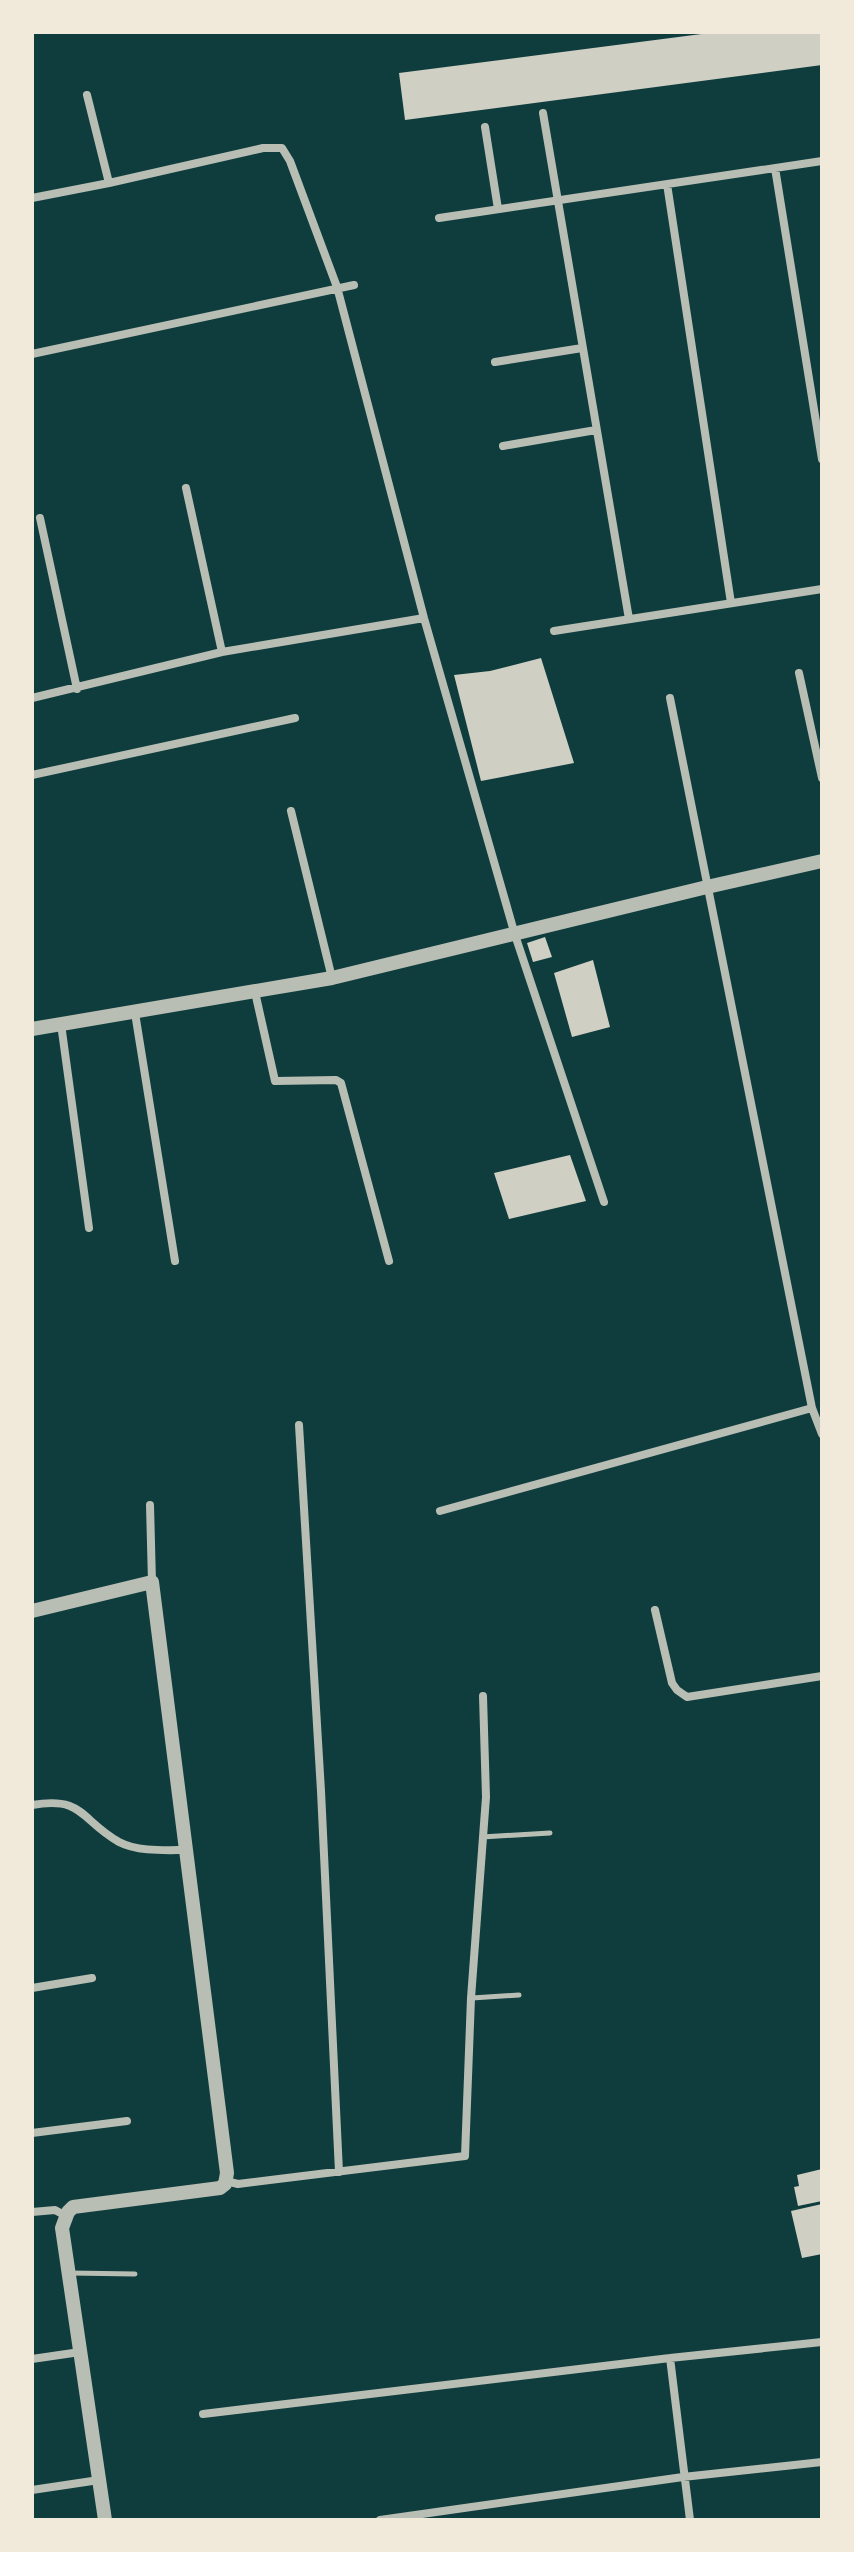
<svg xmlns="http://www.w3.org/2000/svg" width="854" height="2552" font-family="Rubik,sans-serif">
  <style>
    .building { fill: #cfcfc3 }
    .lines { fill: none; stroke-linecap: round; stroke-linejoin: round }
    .service { stroke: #b8beb3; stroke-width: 5 }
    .minor { stroke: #b8beb3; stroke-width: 8 }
    .tertiary { stroke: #b8beb3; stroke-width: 14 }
  </style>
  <rect width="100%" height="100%" fill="#0f3d3e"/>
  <!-- building -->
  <path class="building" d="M717 32H822V65L405 120 399 73Z
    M541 658 574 763 481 781 454 675 490 671Z
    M545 937 552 957 533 962 527 943Z
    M593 960 610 1027 572 1037 554 973Z
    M570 1155 586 1201 509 1219 494 1173Z
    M822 2169V2201L798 2206 794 2187 799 2186 797 2175Z
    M822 2204V2254L802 2258 791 2211Z"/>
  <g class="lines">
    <!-- service -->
    <path class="service" d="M482 1837 550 1833
      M472 1998 519 1995
      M70 2273 135 2274"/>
    <!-- minor -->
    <path class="minor" d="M87 95 109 183
      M543 113 629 619
      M485 127 498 209
      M775 168 822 459
      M667 184 731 603
      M32 198 109 183 263 148H282L290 161 337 287 424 618 515 935 604 1202
      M439 218 822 161
      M32 354 354 285
      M495 362 582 348
      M503 446 596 430
      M186 488 222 652
      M40 518 77 689
      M554 631 822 589
      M799 673 822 778
      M32 698 222 652 424 618
      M670 698 812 1408 822 1434
      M32 775 295 718
      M291 811 332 978
      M255 992 275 1081 336 1080 341 1083 389 1261
      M135 1013 175 1261
      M61 1024 89 1228
      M299 1425 321 1791 339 2172
      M150 1505 152 1582
      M440 1511 812 1408
      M655 1610 672 1683 677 1690 687 1697 822 1676
      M32 1805C84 1796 80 1820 119 1842 138 1852 166 1850 187 1850
      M32 1988 92 1978
      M32 2133 127 2121
      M226 2181 238 2184 465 2156 471 1998 486 1797 483 1696
      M32 2212 55 2210 66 2216
      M670 2358 690 2520
      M32 2359 80 2352
      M203 2414 670 2358 822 2342
      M32 2490 99 2480
      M380 2520 683 2477 822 2462"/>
    <!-- tertiary -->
    <path class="tertiary" d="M32 1029 332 978 707 887 822 861
      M32 1611 152 1582 227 2173 225 2184 220 2188 73 2207 68 2212 62 2228 105 2520"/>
  </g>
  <!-- border -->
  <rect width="854" height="2552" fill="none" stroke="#f1e9da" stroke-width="68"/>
</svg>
